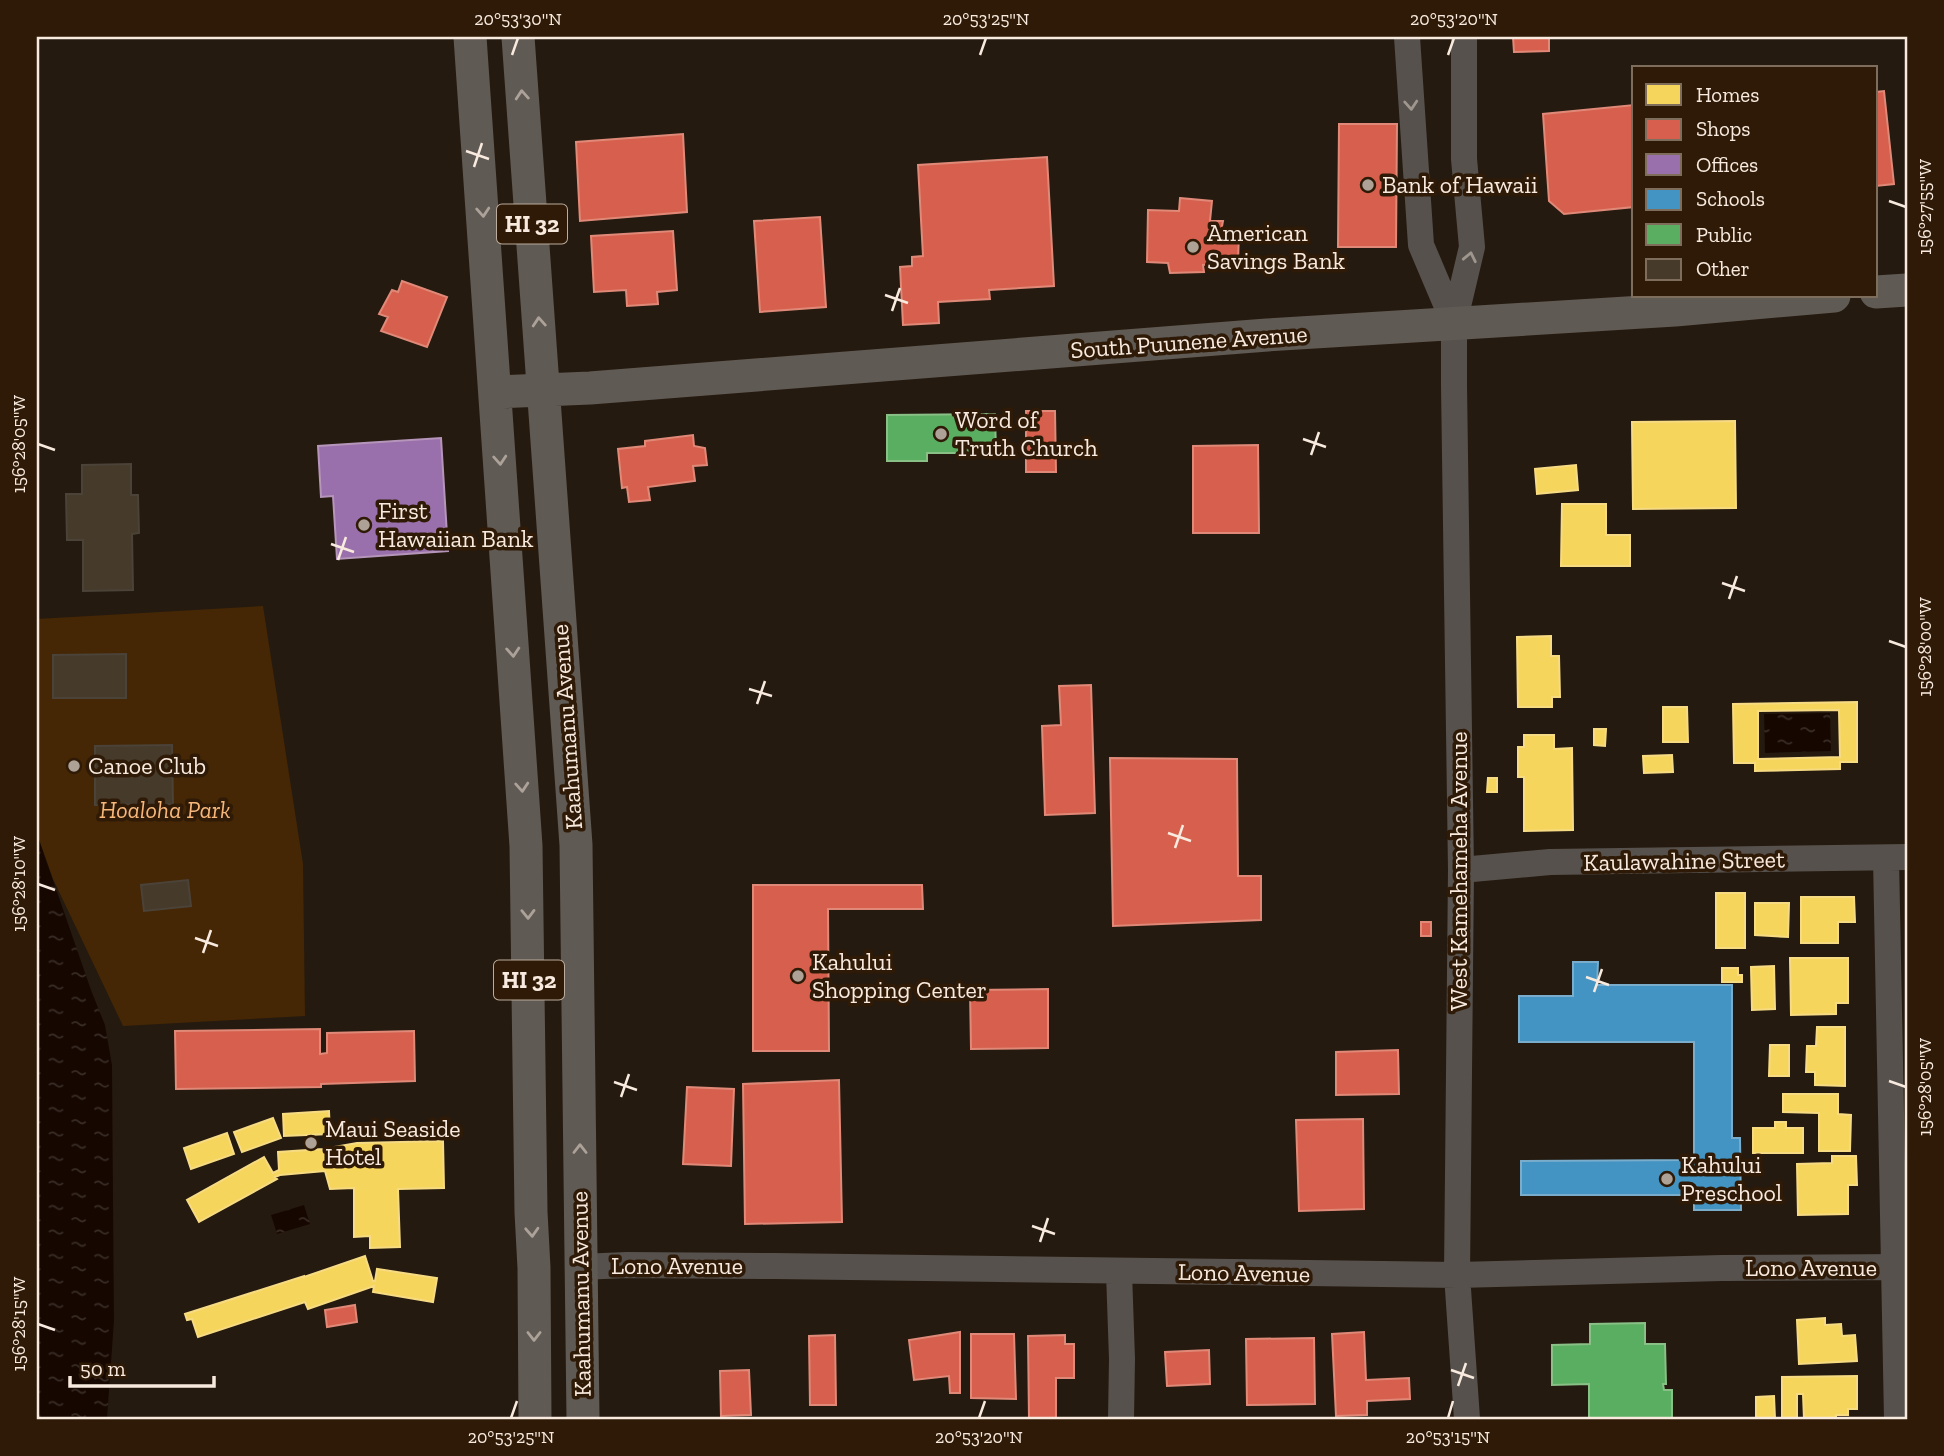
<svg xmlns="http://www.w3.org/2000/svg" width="1944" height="1456" font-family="'Zilla Slab',serif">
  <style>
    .park { fill: #452705 }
    .water { fill: url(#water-ripples) }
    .homes { fill: #f6d55c; stroke: #f7db83; stroke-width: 2; fill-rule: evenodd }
    .shops { fill: #d6604d; stroke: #e08978; stroke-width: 2 }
    .offices { fill: #9970ab; stroke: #b695ba; stroke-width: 2 }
    .schools { fill: #4393c3; stroke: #79adcb; stroke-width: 2 }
    .public { fill: #5aae61; stroke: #89c086; stroke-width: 2 }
    .building { fill: #463a2b; stroke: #4b4238; stroke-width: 2 }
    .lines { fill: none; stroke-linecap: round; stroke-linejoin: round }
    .minor { stroke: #56514d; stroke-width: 26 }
    .major { stroke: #605a54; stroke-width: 33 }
    .oneway { stroke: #aca299 }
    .oneway2 { stroke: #9f968e }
    .ticks { fill: none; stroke: #f8eade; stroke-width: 2.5 }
    .poi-dot { fill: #aea196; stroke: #2e1a06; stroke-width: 2.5 }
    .labels { text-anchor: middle; stroke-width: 7; stroke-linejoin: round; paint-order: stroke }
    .shield { fill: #2e1a06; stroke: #bbac9d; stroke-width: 2 }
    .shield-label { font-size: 23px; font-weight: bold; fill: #f8eade }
    .poi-label { font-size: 24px; fill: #f8eade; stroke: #2e1a06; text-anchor: start }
    .street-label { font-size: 24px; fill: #f8eade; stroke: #2e1a06 }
    .park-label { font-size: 24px; font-style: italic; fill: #f7b77b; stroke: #2e1a06 }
    .neatline { fill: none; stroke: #f8eade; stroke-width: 2.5 }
    .ticks-label { font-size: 18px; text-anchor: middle; fill: #f8eade }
  </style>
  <defs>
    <pattern id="water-ripples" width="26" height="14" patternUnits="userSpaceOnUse" patternTransform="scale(1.75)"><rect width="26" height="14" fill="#160801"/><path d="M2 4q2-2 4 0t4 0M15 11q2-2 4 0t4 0" fill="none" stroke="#392c26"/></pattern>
  </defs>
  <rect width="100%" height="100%" fill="#251a0f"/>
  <!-- park -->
  <path class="park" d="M263 606 303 864 305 1016 123 1026 53 879 37 834V619Z"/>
  <!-- water -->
  <path class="water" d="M1830 713 1831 751 1765 753 1764 714Z
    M37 834 91 990 105 1025 112 1065 114 1321 107 1419H37Z
    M304 1205 310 1224 277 1234 271 1215Z"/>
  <!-- homes -->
  <path class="homes" d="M1735 421 1736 508 1633 509 1632 422Z
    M1576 465 1578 490 1537 494 1535 469Z
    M1562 504H1606V535H1630V566H1561Z
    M1551 636V656H1559L1560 697H1552V707H1518L1517 637Z
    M1857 702V762H1840V769L1755 771V763H1734L1733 704ZM1839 710 1840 757 1758 759V711Z
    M1663 707H1687L1688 742H1663Z
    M1594 729H1606L1605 746 1594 745Z
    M1524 735H1554V749L1572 748 1573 830 1524 831V777H1518V747H1524Z
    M1672 755 1673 772 1644 773 1643 756Z
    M1488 778H1497V792H1487Z
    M1716 893H1745V948H1716Z
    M1801 897H1854L1855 922H1838V943H1801Z
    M1755 903H1789L1788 937 1755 935Z
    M1790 958H1848V1003H1836V1014L1791 1015Z
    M1774 966 1775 1009 1752 1010 1751 967Z
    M1722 968H1738V975H1742V982H1722Z
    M1817 1027H1845V1086L1815 1085V1072H1806L1807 1046H1816Z
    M1770 1045H1789V1076H1769Z
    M1783 1094H1838V1114L1851 1115 1850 1151H1819V1113L1783 1112Z
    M329 1111 330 1134 284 1136 283 1114Z
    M273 1118 281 1138 242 1152 234 1132Z
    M1775 1122H1786V1128H1803V1153H1753V1128H1775Z
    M227 1133 234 1154 191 1169 184 1148Z
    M443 1141 444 1188 398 1189 400 1247 370 1248V1236L354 1237V1188L330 1189 325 1171 280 1175 275 1177 277 1179 199 1222 187 1200 264 1157 273 1173 279 1170 278 1152 323 1149 357 1143Z
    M1832 1156H1856L1857 1185H1848V1214L1798 1215 1797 1164 1832 1163Z
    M365 1256 373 1281H375L377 1269 437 1278 433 1302 373 1292 374 1286 308 1309 305 1302 198 1337 192 1319 187 1320 185 1314 304 1276V1277Z
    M1825 1318V1325L1841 1324 1842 1336 1855 1335 1857 1361 1799 1364 1797 1320Z
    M1857 1376V1409H1848V1415H1836V1419H1804L1803 1394H1797V1419H1782V1377Z
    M1774 1396 1775 1419H1756V1397Z"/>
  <!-- shops -->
  <path class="shops" d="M1513 37H1549V51L1514 52Z
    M1884 91 1894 184 1876 186V92Z
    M1634 105V207L1564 214 1549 201 1543 114Z
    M1339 124H1397L1396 247H1338Z
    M683 134 687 212 580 221 576 142Z
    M1047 157 1054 286 989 290 990 299 938 302 939 323 903 325 900 267 912 266V257L923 256 918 165Z
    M1180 198 1212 201 1210 221H1223L1221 232H1239L1238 263 1203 265 1204 272 1170 273 1168 263 1147 262 1148 210 1179 211Z
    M820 217 826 307 760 312 754 221Z
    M673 231 677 290 657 292 658 304 627 306 626 290 594 292 591 236Z
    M402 281 447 297 427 347 381 331 388 317 379 314 392 290 398 292Z
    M1026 411H1055L1056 472H1026Z
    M693 435 694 446 705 448 707 465 693 466 695 481 648 487 650 500 629 502 627 487 622 488 618 449 645 446V441Z
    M1258 445 1259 533H1193V446Z
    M1091 685 1095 813 1045 815 1042 726 1061 725 1059 686Z
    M1110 758 1237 759 1238 876H1261V920L1113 926Z
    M753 885H922L923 909H828L829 1051H753Z
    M1421 922H1431V936H1421Z
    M1048 989V1048L971 1049 970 990Z
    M320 1029V1054L327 1053V1033L414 1031 415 1081 321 1084V1087L176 1089 175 1031Z
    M1398 1050 1399 1094 1336 1095V1052Z
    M839 1080 842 1222 745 1224 743 1084Z
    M687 1087 734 1089 731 1166 683 1164Z
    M1363 1119 1364 1209 1299 1211 1296 1120Z
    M355 1305 357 1322 327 1327 325 1310Z
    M960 1332V1393H950L949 1376 914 1380 909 1340Z
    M1364 1332 1366 1380 1409 1378 1410 1399 1367 1401V1415L1336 1416 1332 1334Z
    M971 1334H1014L1016 1399 971 1398Z
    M835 1335 836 1405H810L809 1336Z
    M1065 1335V1344H1074V1378H1056V1419H1029L1028 1336Z
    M1314 1338 1315 1404 1247 1405 1246 1339Z
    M1209 1350 1210 1384 1167 1386 1165 1352Z
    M749 1370 751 1415 721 1416 720 1371Z"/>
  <!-- offices -->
  <path class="offices" d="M441 438 448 551 337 559 333 496 321 497 318 446Z"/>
  <!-- schools -->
  <path class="schools" d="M1573 962H1598L1597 985H1732V1138H1740L1741 1210H1694V1195H1521V1161L1694 1160V1042H1519V996H1573Z"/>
  <!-- public -->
  <path class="public" d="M995 414 996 453H927V461H887V415Z
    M1645 1323V1344H1665L1666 1384H1663L1664 1390H1672V1419H1589V1384L1552 1385V1345L1590 1344V1324Z"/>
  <!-- building -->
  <path class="building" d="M131 464V495H138L139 533 132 534 133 590 83 591V540H67L66 494H82V465Z
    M126 654V698H53V655Z
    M172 745 173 804 95 805V746Z
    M188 880 191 906 144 911 141 885Z"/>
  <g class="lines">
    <!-- minor -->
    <path class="minor" d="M1407 37 1421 245 1454 323
      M1464 37V159L1472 247 1454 323V386L1461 870 1457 1275 1467 1419
      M1886 858 1897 1419
      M1461 870 1550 862 1907 857
      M580 1267 627 1265 775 1266 1457 1275 1722 1268 1907 1267
      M1119 1272 1122 1359 1121 1419"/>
    <!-- major -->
    <path class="major" d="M470 37 526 846 531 1212 534 1268 535 1419
      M518 37 576 845 583 1419
      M1876 292 1907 290
      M496 392 590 388 1267 335 1675 310 1834 296"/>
  </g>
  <!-- one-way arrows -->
  <defs><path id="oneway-chevron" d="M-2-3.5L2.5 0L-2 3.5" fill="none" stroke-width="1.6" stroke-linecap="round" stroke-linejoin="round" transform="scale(1.75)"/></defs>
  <g class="oneway">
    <use href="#oneway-chevron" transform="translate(522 95) rotate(-94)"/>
    <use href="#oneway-chevron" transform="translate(483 212) rotate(86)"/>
    <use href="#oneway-chevron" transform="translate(539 322) rotate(-94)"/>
    <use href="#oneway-chevron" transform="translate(500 460) rotate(86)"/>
    <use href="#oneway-chevron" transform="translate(513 652) rotate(86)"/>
    <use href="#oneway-chevron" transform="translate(522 787) rotate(86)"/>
    <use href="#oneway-chevron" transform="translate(528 914) rotate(89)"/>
    <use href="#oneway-chevron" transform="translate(580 1149) rotate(-90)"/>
    <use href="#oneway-chevron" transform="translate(532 1232) rotate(87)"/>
    <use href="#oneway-chevron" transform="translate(534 1336) rotate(90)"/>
  </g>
  <g class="oneway2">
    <use href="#oneway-chevron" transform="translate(1411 105) rotate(86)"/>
    <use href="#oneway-chevron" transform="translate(1470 257) rotate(-78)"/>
  </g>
  <!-- ticks -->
  <path class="ticks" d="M512 55 518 38M980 55 986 38M1448 55 1454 38M466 151 489 159M474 167 482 143M1889 201 1906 207M885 295 908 303M892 311 900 288M1303 439 1326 447M38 444 55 450M1311 455 1319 432M331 544 354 552M338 560 346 537M1722 583 1745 591M1729 599 1737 576M1889 641 1906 647M749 689 772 696M757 704 765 681M1168 833 1191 841M1175 848 1183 825M38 884 55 890M195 938 218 946M203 953 211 930M1586 977 1609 985M1594 992 1602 969M1889 1081 1906 1087M614 1082 637 1090M621 1097 629 1074M1032 1226 1055 1234M1040 1242 1048 1218M38 1324 55 1330M1451 1370 1474 1378M1458 1386 1466 1363M511 1418 517 1401M979 1418 985 1401M1448 1418 1453 1401"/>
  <!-- markers -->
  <g class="poi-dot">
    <circle cx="1368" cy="185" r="7"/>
    <circle cx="1193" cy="247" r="7"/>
    <circle cx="941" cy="434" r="7"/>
    <circle cx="364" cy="525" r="7"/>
    <circle cx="74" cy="766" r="7"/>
    <circle cx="798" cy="976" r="7"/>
    <circle cx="311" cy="1143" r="7"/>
    <circle cx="1667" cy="1179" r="7"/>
  </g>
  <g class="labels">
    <!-- shield labels -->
    <g class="shield">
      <rect x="497" y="204.5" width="70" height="39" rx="5"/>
      <rect x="494" y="960.5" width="70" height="39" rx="5"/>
    </g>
    <g class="shield-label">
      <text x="532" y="232">HI 32</text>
      <text x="529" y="988">HI 32</text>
    </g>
    <!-- poi labels -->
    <g class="poi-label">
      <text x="1382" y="193">Bank of Hawaii</text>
      <text x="1207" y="241">American<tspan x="1207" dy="28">Savings Bank</tspan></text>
      <text x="955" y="428">Word of<tspan x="955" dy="28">Truth Church</tspan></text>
      <text x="378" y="519">First<tspan x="378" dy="28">Hawaiian Bank</tspan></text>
      <text x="88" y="774">Canoe Club</text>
      <text x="812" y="970">Kahului<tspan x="812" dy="28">Shopping Center</tspan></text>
      <text x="325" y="1137">Maui Seaside<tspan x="325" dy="28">Hotel</tspan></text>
      <text x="1681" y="1173">Kahului<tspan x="1681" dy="28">Preschool</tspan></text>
    </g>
    <!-- street labels -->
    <g class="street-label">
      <text transform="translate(1189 342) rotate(-4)" y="8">South Puunene Avenue</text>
      <text transform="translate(567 727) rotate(-94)" y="8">Kaahumanu Avenue</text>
      <text transform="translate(1684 861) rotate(-1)" y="8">Kaulawahine Street</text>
      <text transform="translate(1459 871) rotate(-90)" y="8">West Kamehameha Avenue</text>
      <text x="677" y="1274">Lono Avenue</text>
      <text x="1811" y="1276">Lono Avenue</text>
      <text transform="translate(1244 1273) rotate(1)" y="8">Lono Avenue</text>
      <text transform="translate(581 1294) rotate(-91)" y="8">Kaahumanu Avenue</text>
    </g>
    <!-- park labels -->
    <g class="park-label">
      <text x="165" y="818">Hoaloha Park</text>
    </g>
  </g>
  <!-- border -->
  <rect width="1944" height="1456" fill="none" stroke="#2e1a06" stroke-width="77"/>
  <!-- legend -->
  <rect x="1632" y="66" width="245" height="231" fill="#2e1a06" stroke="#7f6d5c" stroke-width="2"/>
  <rect x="1646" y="84" width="35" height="21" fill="#f6d55c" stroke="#7f6d5c" stroke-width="2"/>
  <text x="1696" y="102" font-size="21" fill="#f8eade">Homes</text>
  <rect x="1646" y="119" width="35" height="21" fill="#d6604d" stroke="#7f6d5c" stroke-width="2"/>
  <text x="1696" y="136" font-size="21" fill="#f8eade">Shops</text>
  <rect x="1646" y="154" width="35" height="21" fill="#9970ab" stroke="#7f6d5c" stroke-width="2"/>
  <text x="1696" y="172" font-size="21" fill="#f8eade">Offices</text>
  <rect x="1646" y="189" width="35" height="21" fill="#4393c3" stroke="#7f6d5c" stroke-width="2"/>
  <text x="1696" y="206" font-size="21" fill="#f8eade">Schools</text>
  <rect x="1646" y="224" width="35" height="21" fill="#5aae61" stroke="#7f6d5c" stroke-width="2"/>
  <text x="1696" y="242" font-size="21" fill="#f8eade">Public</text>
  <rect x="1646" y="259" width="35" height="21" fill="#463a2b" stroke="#7f6d5c" stroke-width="2"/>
  <text x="1696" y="276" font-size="21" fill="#f8eade">Other</text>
  <!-- scale -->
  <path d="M70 1376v10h144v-10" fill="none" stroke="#f8eade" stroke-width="3.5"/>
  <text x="80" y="1376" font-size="21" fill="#f8eade" stroke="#2e1a06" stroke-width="5" paint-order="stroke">50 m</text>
  <rect x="38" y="38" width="1868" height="1380" class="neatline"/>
  <g class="ticks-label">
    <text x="518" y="25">20°53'30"N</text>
    <text x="986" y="25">20°53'25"N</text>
    <text x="1454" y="25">20°53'20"N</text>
    <text transform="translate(1925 207) rotate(-90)" y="6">156°27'55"W</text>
    <text transform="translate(19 444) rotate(-90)" y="6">156°28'05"W</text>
    <text transform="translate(1925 647) rotate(-90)" y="6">156°28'00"W</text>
    <text transform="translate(19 884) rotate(-90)" y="6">156°28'10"W</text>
    <text transform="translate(1925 1087) rotate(-90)" y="6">156°28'05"W</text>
    <text transform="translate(19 1324) rotate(-90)" y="6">156°28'15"W</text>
    <text x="511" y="1443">20°53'25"N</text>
    <text x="979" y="1443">20°53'20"N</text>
    <text x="1448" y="1443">20°53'15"N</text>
  </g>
</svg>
